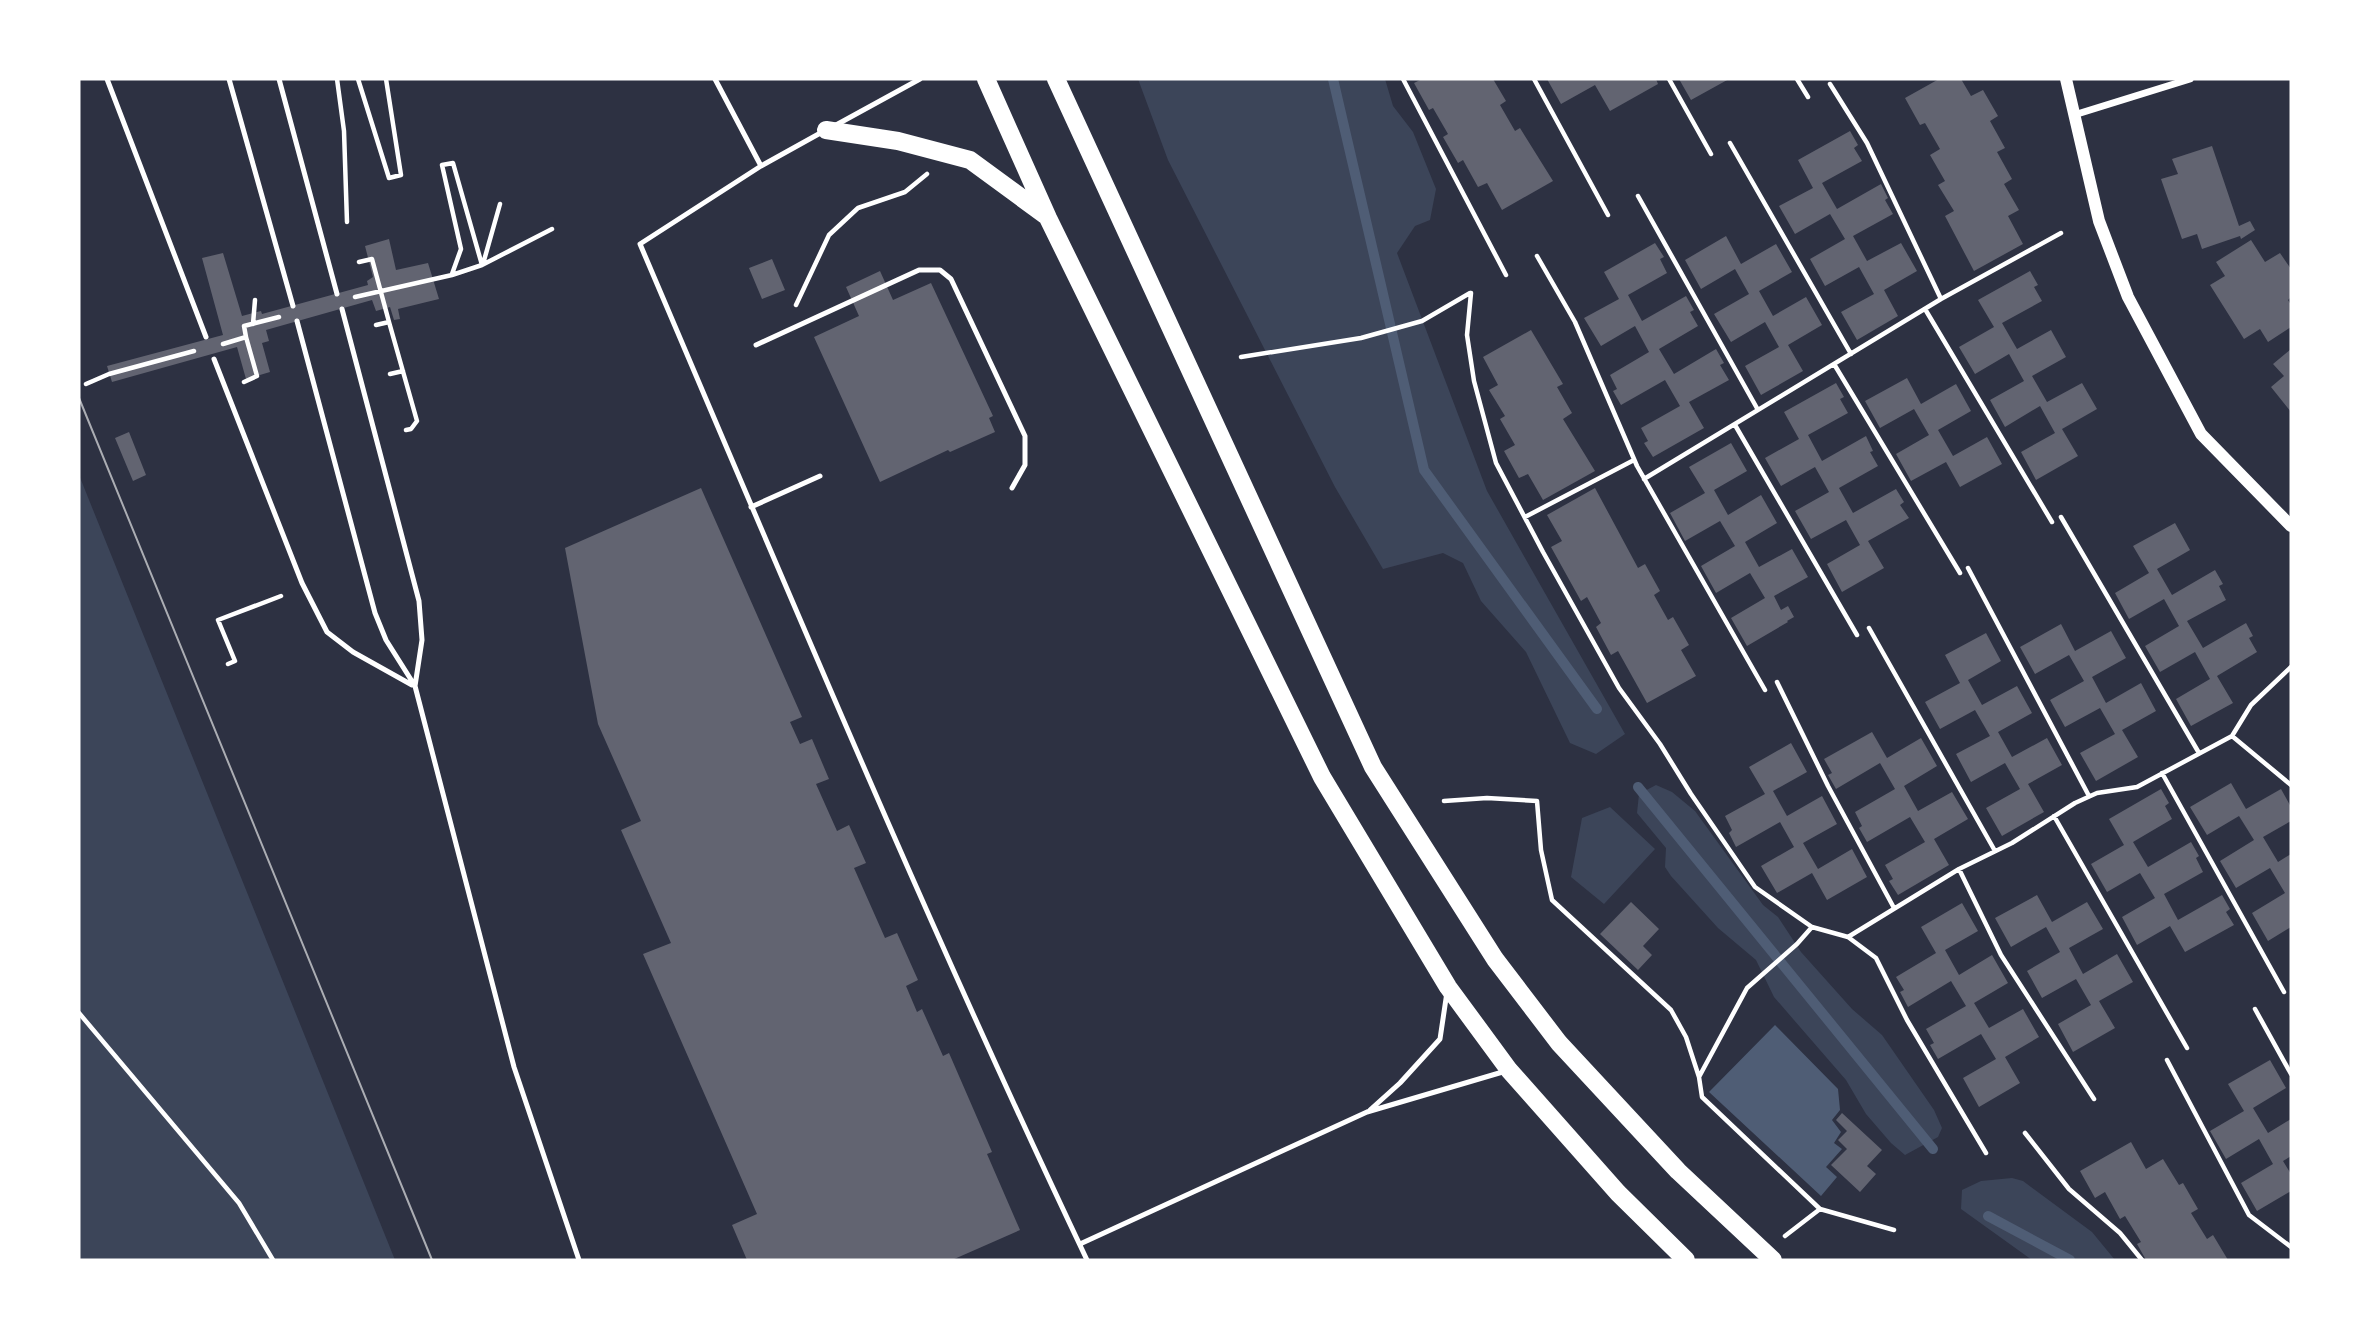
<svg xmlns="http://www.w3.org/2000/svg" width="2370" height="1339" font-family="'Golos Text',sans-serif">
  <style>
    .green { fill: #3c4559 }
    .water { fill: #4f5d75 }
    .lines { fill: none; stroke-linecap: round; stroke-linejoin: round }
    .stream { stroke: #4f5d75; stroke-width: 10 }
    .building { fill: #626471 }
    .path { stroke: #fff; stroke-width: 4.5 }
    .service { stroke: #fff; stroke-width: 5 }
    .minor { stroke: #fff; stroke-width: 7 }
    .tertiary { stroke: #fff; stroke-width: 12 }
    .primary { stroke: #fff; stroke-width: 18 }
    .tram { stroke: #abadb3; stroke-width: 2 }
  </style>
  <rect width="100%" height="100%" fill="#2d3142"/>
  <!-- green -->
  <path class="green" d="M1138 79H1385L1393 106 1413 132 1436 189 1430 220 1415 226 1397 253 1487 491 1625 734 1596 754 1570 743 1526 652 1481 601 1463 563 1443 553 1383 569 1335 487 1168 160Z
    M79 475 395 1260H79Z
    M1656 785 1672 792 1695 811 1763 905 1778 917 1801 952 1852 1009 1882 1035 1934 1110 1942 1128 1938 1137 1905 1155 1891 1143 1866 1114 1846 1080 1774 997 1756 960 1718 928 1671 876 1665 867 1666 848 1637 813 1639 794Z
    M1610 807 1655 849 1604 904 1571 877 1582 818Z
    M2012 1178 2023 1181 2092 1232 2115 1260H2032L1961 1209 1962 1190 1981 1181Z"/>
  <!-- water -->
  <path class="water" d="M1775 1025 1838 1089 1840 1110 1832 1120 1841 1132 1834 1143 1842 1149 1826 1167 1837 1177 1821 1196 1709 1092Z"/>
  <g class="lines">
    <!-- stream -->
    <path class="stream" d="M1333 79 1424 470 1597 709
      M1638 787 1933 1149
      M1988 1216 2070 1260"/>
  </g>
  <!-- building -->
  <path class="building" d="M1422 79H1493L1506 101 1500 105 1515 131 1520 128 1553 181 1502 210 1487 183 1478 187 1463 160 1458 163 1443 137 1448 134 1433 108 1429 110 1414 83Z
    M1547 79H1656L1658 84 1610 111 1595 85 1561 104Z
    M1679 79H1729L1691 100Z
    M1939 79H1961L1971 96 1983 90 1998 116 1990 121 2005 148 1997 152 2012 179 2004 184 2019 210 2008 216 2023 244 1974 271 1945 216 1954 211 1938 185 1945 181 1930 155 1940 149 1925 123 1920 125 1905 98Z
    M1850 131 1858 145 1854 148 1862 161 1822 183 1837 209 1881 184 1888 198 1885 200 1893 214 1853 236 1867 261 1901 243 1917 271 1884 290 1898 316 1857 340 1841 312 1874 294 1859 267 1825 286 1810 259 1845 239 1830 214 1795 234 1779 206 1813 188 1798 160Z
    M2212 146 2239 226 2250 221 2255 230 2241 239 2240 236 2202 249 2197 234 2182 239 2161 179 2178 174 2172 159Z
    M1726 236 1741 264 1776 244 1792 272 1759 291 1773 316 1806 297 1822 325 1788 345 1803 371 1761 395 1745 366 1779 347 1765 322 1731 342 1714 314 1749 294 1735 269 1701 289 1685 260Z
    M389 239 396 270 428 263 439 299 398 309 400 319 394 320 390 307 376 311 372 300 266 330 269 341 262 343 270 372 246 379 237 347 112 382 107 366 223 335 202 258 223 253 242 316 261 311 262 314 368 285 367 281 373 277 365 246Z
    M2251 240 2265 262 2280 253 2291 269V297L2288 300 2291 305V327L2268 342 2260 329 2244 339 2210 285 2225 276 2216 262Z
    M1655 243 1664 257 1660 259 1667 273 1628 295 1642 321 1686 296 1694 310 1690 312 1698 326 1659 349 1674 374 1716 349 1724 363 1720 365 1729 380 1689 402 1704 428 1653 457 1644 443 1648 441 1641 428 1680 406 1665 380 1621 405 1613 391 1617 389 1610 375 1649 352 1635 326 1601 346 1584 318 1619 299 1604 272Z
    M772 259 785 290 762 299 749 268Z
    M880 271 893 300 931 283 993 416 989 418 995 432 950 452 948 450 880 482 814 337 859 316 846 287Z
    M2030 271 2038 285 2034 287 2042 301 2002 323 2017 349 2051 330 2066 357 2032 376 2047 402 2082 383 2097 409 2062 429 2078 456 2036 480 2021 452 2055 433 2040 406 2005 427 1990 400 2024 381 2009 354 1975 374 1959 347 1994 327 1978 300Z
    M1531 330 1563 384 1557 387 1572 413 1563 419 1595 471 1543 500 1528 474 1519 478 1504 451 1515 445 1500 419 1505 416 1489 390 1498 385 1483 357Z
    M2291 349V412L2271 387 2284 376 2273 364Z
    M1907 378 1921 404 1956 384 1971 411 1938 430 1953 456 1987 437 2002 464 1960 487 1946 462 1911 481 1896 454 1929 435 1914 409 1880 428 1865 401Z
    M1836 383 1844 397 1840 399 1848 413 1808 435 1822 461 1866 436 1873 451 1870 452 1878 466 1839 488 1853 513 1896 489 1904 502 1900 505 1909 518 1868 541 1884 568 1842 592 1827 564 1860 545 1846 520 1811 539 1795 511 1829 492 1815 467 1781 486 1765 458 1799 439 1784 412Z
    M129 432 146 475 133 481 115 438Z
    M1731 443 1747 471 1714 490 1728 515 1761 495 1777 523 1745 542 1759 567 1792 549 1808 577 1774 596 1781 610 1788 606 1794 617 1787 621 1788 622 1747 646 1731 618 1765 598 1750 573 1716 593 1701 566 1735 546 1720 521 1685 541 1670 513 1705 493 1689 467Z
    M701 488 802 717 790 722 800 744 812 739 829 779 816 784 837 831 849 825 866 863 854 868 885 938 897 933 918 980 906 986 917 1012 922 1009 943 1056 949 1053 992 1152 987 1154 1020 1230 952 1260H747L732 1225 757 1214 643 954 671 943 621 830 641 821 598 724 565 548Z
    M1595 488 1638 568 1645 564 1660 591 1654 595 1668 620 1673 617 1689 645 1681 650 1696 676 1647 703 1618 651 1611 655 1596 627 1601 623 1587 597 1581 601 1551 547 1562 541 1547 515Z
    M2175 523 2190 550 2157 569 2172 595 2215 570 2223 584 2219 586 2226 600 2187 621 2203 648 2246 623 2253 636 2249 638 2257 652 2217 676 2233 703 2191 726 2176 699 2210 679 2195 652 2160 672 2145 646 2179 626 2164 599 2129 619 2115 593 2149 573 2133 546Z
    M2061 624 2075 651 2111 631 2126 658 2092 677 2106 703 2141 683 2156 711 2122 730 2138 757 2096 781 2080 753 2115 734 2100 708 2065 727 2050 700 2084 681 2069 655 2035 674 2020 647Z
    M1986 633 2001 661 1968 680 1982 705 2017 686 2032 713 1998 732 2012 757 2047 738 2062 765 2028 784 2044 812 2002 836 1986 808 2020 789 2005 763 1971 782 1956 754 1990 736 1975 710 1940 729 1925 702 1960 683 1945 655Z
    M1872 732 1887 758 1921 738 1937 766 1904 786 1918 811 1952 792 1968 819 1934 839 1949 865 1898 895 1889 881 1893 879 1885 865 1925 842 1910 817 1867 842 1859 828 1862 826 1855 812 1895 789 1880 763 1836 789 1828 775 1832 773 1824 759Z
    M1791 743 1807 772 1773 791 1787 816 1822 796 1837 824 1803 843 1818 869 1852 849 1867 877 1827 900 1812 873 1777 893 1761 866 1794 847 1780 822 1736 847 1729 833 1732 830 1725 816 1765 794 1749 767Z
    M2231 783 2246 809 2281 789 2291 807V821L2263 837 2278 862 2291 854V927L2268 941 2252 913 2285 893 2270 868 2236 888 2220 861 2254 840 2239 816 2207 835 2190 807Z
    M2161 789 2169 803 2165 806 2172 819 2133 842 2148 867 2191 842 2199 856 2196 858 2203 872 2164 894 2178 920 2222 895 2230 909 2226 912 2234 925 2185 952 2170 926 2137 945 2122 917 2155 898 2140 873 2107 892 2091 864 2124 845 2109 819Z
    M2037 895 2052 922 2087 902 2103 929 2069 948 2083 974 2117 954 2133 982 2099 1001 2115 1028 2073 1052 2058 1024 2091 1005 2076 979 2042 998 2027 971 2060 952 2046 927 2011 947 1995 918Z
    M1631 902 1659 929 1643 946 1652 955 1638 970 1600 934Z
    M1962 903 1978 931 1945 950 1959 975 1992 955 2008 983 1974 1003 1989 1028 2023 1009 2039 1037 2005 1057 2020 1083 1979 1107 1963 1078 1996 1059 1981 1034 1938 1059 1930 1045 1934 1043 1926 1029 1966 1006 1951 981 1908 1007 1900 992 1904 990 1896 977 1936 953 1921 927Z
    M2270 1060 2286 1088 2253 1108 2268 1133 2291 1119V1156L2283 1161 2291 1174V1191L2257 1211 2241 1183 2273 1164 2259 1139 2226 1159 2210 1131 2244 1111 2228 1084Z
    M1842 1113 1882 1150 1867 1166 1876 1174 1860 1192 1831 1165 1847 1149 1838 1140 1847 1131 1836 1120Z
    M2131 1142 2146 1169 2163 1159 2179 1185 2183 1183 2198 1209 2191 1213 2207 1239 2213 1235 2228 1260H2146L2137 1244 2141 1242 2125 1216 2120 1219 2105 1192 2095 1198 2080 1171Z"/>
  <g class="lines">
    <!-- path -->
    <path class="path" d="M337 79 344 131 347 222
      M358 79 389 178 401 175 386 79
      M1403 79 1506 275
      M1534 79 1608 215
      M1669 79 1711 154
      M1797 79 1808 97
      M1830 84 1867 143 1941 299
      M1730 143 1851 354
      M1638 196 1758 410
      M1537 256 1575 322 1637 466 1765 690
      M359 262 372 259 389 322 376 325
      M483 264 500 204
      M452 274 461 249 442 165 453 163 482 265
      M1471 293 1467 335 1474 381 1496 463 1543 552 1619 688 1660 744 1691 794 1755 887 1812 927
      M355 297 452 275 482 265 552 229
      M796 305 829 235 858 208 905 192 927 174
      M1925 309 2052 522
      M389 322 417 421 411 429 406 430
      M253 324 255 300
      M223 344 246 337 244 326 279 317
      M1241 357 1361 338 1422 321 1470 293
      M1834 364 1960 573
      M390 374 403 371
      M244 382 257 376 246 337
      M86 384 109 374 194 351
      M1735 425 1857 635
      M1644 479 1941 299 2061 233
      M1525 517 1634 460
      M2061 517 2199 753
      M1968 568 2089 796
      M1869 628 1995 851
      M228 664 235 661 218 620 281 596
      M1777 682 1828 786 1894 908
      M2232 736 2291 785
      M2162 773 2284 992
      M1444 801 1487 798 1537 801 1541 850 1552 900 1671 1010 1686 1037 1699 1077
      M2054 816 2187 1048
      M1959 869 2012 843 2075 803 2097 793 2137 787 2232 736 2251 705 2291 667
      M1848 937 1959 869 2001 955 2094 1099
      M2255 1009 2291 1074
      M79 1013 239 1203 273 1260
      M2167 1060 2249 1215 2291 1247
      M2025 1133 2069 1189 2120 1233 2142 1260
      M1894 1230 1820 1209 1702 1097 1699 1077 1747 988 1797 944 1812 927 1848 937 1876 958 1907 1020 1986 1153
      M1785 1236 1820 1209"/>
    <!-- service -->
    <path class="service" d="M107 79 206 337
      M229 79 293 306
      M279 79 337 294
      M715 79 761 166
      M836 125 920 79
      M824 131 761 166 640 244C785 584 928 926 1087 1260
      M342 309 419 601 422 640 415 686
      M297 321 375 613 386 640 415 686 514 1067 579 1260
      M756 345 919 270H940L951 279 1025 436V465L1012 488
      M214 359 302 583 327 632 353 652 412 685
      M751 507 820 476
      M1370 1110 1400 1083 1440 1039 1447 992
      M1080 1244 1367 1112 1506 1071"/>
    <!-- minor -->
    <path class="minor" d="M2074 115 2190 79"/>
    <!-- tertiary -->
    <path class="tertiary" d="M2066 79 2099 221 2128 297 2201 434 2291 526"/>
    <!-- primary -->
    <path class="primary" d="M986 79 1048 218 1322 777 1448 987 1509 1070 1618 1193 1686 1260
      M1056 79 1373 767 1495 959 1559 1043 1678 1171 1773 1260
      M826 130 898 141 970 160 1045 215"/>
    <!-- tram -->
    <path class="tram" d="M79 398 432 1260"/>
  </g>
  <!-- border -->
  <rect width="2370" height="1339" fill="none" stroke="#ffffff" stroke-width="161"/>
</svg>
